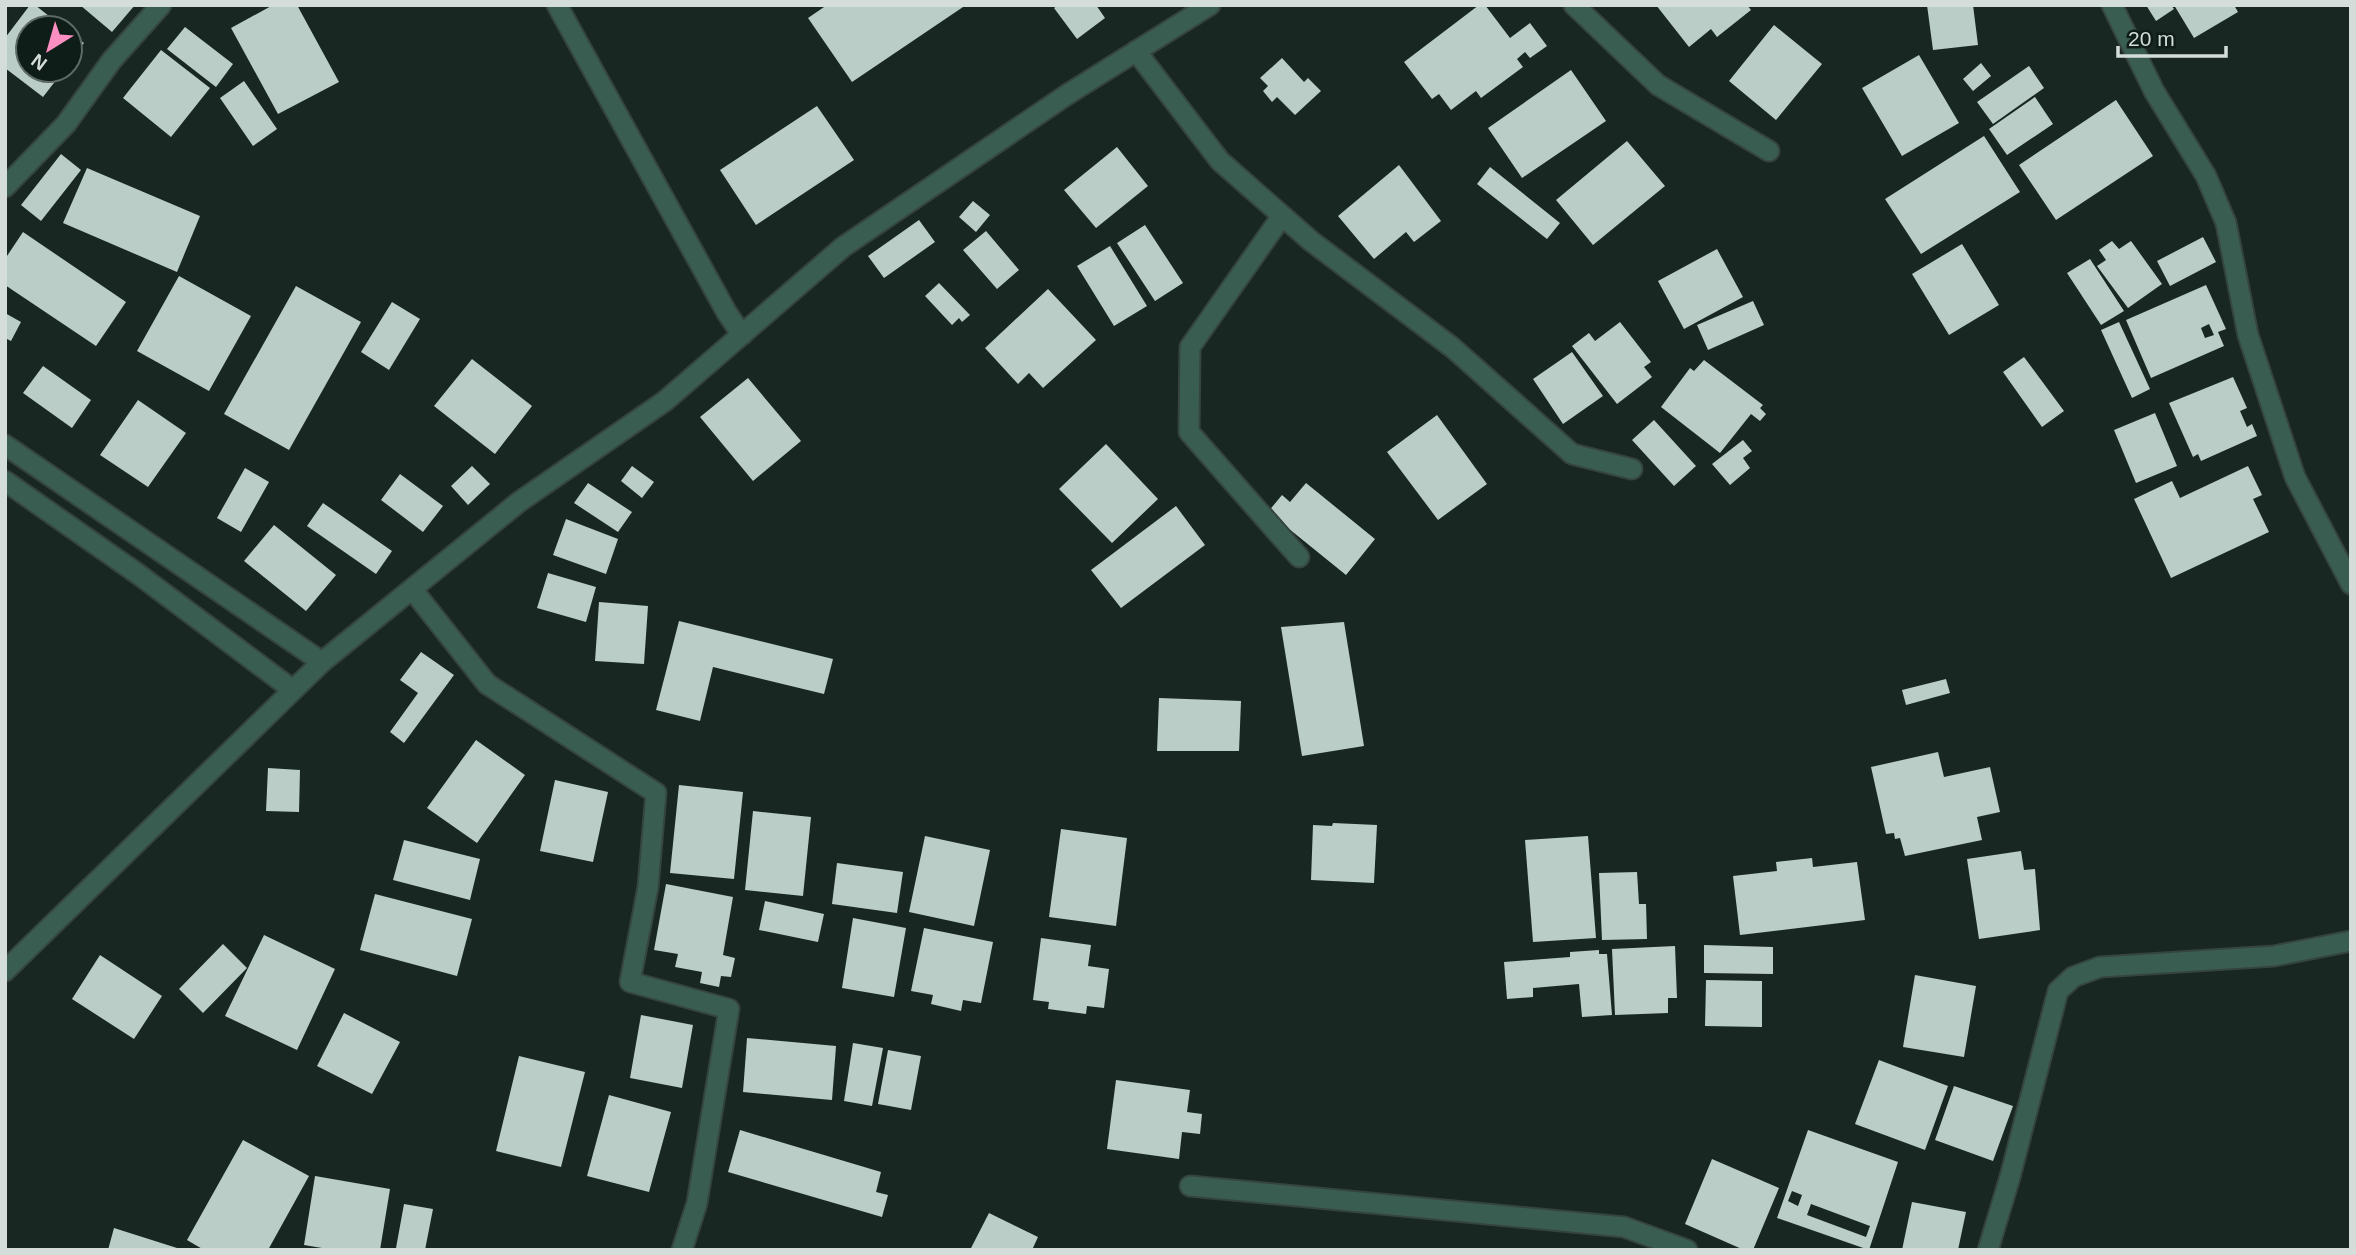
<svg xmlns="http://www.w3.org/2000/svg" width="2356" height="1255" font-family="Arial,sans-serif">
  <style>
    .building { fill: #bacdc6; fill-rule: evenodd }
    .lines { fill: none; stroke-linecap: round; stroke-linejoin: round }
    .minor-casing { stroke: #36443f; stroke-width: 23 }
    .minor { stroke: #3a5d52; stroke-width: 19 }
  </style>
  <rect width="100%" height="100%" fill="#182722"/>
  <!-- building -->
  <path class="building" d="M30 5H35L64 28H28V70H64L43 97 5 68V38Z
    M80 5H135L112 32Z
    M273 5H297L339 82 278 114 231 28Z
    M827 5H966L852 82 808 18Z
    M1058 5H1096L1105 18 1077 39 1054 8Z
    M1479 5H1485L1510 38 1530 23 1547 46 1530 58 1525 52 1517 59 1523 67 1481 98 1476 91 1451 110 1439 94 1432 99 1404 62Z
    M1656 5H1747L1751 10 1717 37 1711 29 1689 47Z
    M1927 5H1973L1978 45 1933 50Z
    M2146 5H2171L2174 9 2156 21Z
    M2174 5H2234L2238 12 2194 38Z
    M1774 25 1822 64 1776 120 1729 81Z
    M185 27 233 64 216 87 167 49Z
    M70 32 84 43 70 62Z
    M161 50 210 88 171 137 123 98Z
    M1919 55 1959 123 1902 156 1862 88Z
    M1282 58 1304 82 1308 78 1321 91 1295 115 1277 97 1272 102 1263 91 1268 86 1260 78Z
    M1981 63 1991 76 1973 91 1963 79Z
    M2029 66 2044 88 1993 124 1977 102Z
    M1571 70 1606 121 1522 178 1488 128Z
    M244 81 277 129 253 146 220 98Z
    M2035 97 2053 124 2007 155 1989 129Z
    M2116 100 2153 156 2056 220 2019 165Z
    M817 106 854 160 756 225 720 170Z
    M1984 136 2020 192 1921 254 1885 199Z
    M1627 141 1665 186 1593 245 1556 200Z
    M1117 147 1148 186 1096 228 1064 190Z
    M61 154 81 170 41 221 21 205Z
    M1399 165 1441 221 1414 242 1406 232 1374 259 1338 216Z
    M1490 167 1560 223 1547 239 1477 184Z
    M87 168 200 216 177 272 63 223Z
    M973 201 990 215 976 232 959 217Z
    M919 220 935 242 884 278 868 256Z
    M1145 225 1183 283 1155 301 1117 243Z
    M986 231 1019 270 997 289 963 250Z
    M23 232 126 302 96 346 5 285V259Z
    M2203 237 2216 262 2170 286 2157 261Z
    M2112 241 2119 249 2131 241 2162 284 2128 308 2097 266 2106 260 2099 250Z
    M1962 244 1999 305 1949 335 1912 274Z
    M1110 246 1147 306 1114 326 1077 266Z
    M1717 249 1743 297 1684 329 1658 281Z
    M2090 259 2124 311 2101 325 2067 273Z
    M179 276 251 316 209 391 137 351Z
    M939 283 970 315 962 322 959 318 952 325 925 296Z
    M2206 285 2226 329 2218 332 2224 346 2151 378 2126 320ZM2209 324 2214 335 2205 338 2201 328Z
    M296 286 361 322 289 450 224 414Z
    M1048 289 1096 340 1043 388 1029 373 1018 384 985 348Z
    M1753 301 1764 325 1708 350 1697 325Z
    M392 302 420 319 389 370 361 352Z
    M5 313 21 322 11 341 5 338Z
    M1620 322 1651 362 1644 367 1652 377 1617 404 1572 346 1589 333 1595 341Z
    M2119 322 2150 389 2132 398 2101 330Z
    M1572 352 1603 396 1563 424 1533 379Z
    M2024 357 2064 411 2042 427 2003 372Z
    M472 359 532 406 495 454 434 406Z
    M1704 360 1763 405 1760 408 1766 414 1760 421 1751 414 1720 453 1661 407 1690 368 1694 371Z
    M43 366 91 400 72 428 23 393Z
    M2233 377 2247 408 2240 411 2247 427 2252 424 2257 436 2201 461 2198 454 2193 457 2169 403Z
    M748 378 801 441 753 481 700 417Z
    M138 400 186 433 148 487 100 455Z
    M2155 413 2177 466 2136 483 2114 430Z
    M1437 415 1487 484 1438 520 1387 452Z
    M1654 420 1696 466 1674 486 1632 440Z
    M1743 440 1752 451 1743 458 1750 468 1730 485 1712 464Z
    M1106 444 1158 499 1112 543 1059 489Z
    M472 466 490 484 468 505 451 486Z
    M632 466 654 482 642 498 621 481Z
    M2248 466 2262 495 2253 499 2269 532 2171 578 2134 499 2172 481 2180 498Z
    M245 468 269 482 241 532 217 518Z
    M400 474 443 506 423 532 381 500Z
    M588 483 632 512 618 532 574 503Z
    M1306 483 1375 539 1346 575 1268 512 1282 495 1290 502Z
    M323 503 392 551 376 574 307 526Z
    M1176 506 1205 545 1121 608 1091 570Z
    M566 519 618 539 606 574 553 555Z
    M274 525 336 575 306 611 244 561Z
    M548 573 596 587 586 622 537 608Z
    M599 602 648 606 644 664 595 661Z
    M679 621 833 659 824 694 713 667 700 721 656 710Z
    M1344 622 1364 746 1302 756 1281 627Z
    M421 652 454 675 404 743 390 732 418 693 400 680Z
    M1946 679 1950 693 1906 705 1902 690Z
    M1159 698 1241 701 1239 751H1157Z
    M476 740 525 775 477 843 427 808Z
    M1938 752 1944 777 1990 767 2000 812 1977 817 1982 840 1905 856 1900 838 1895 839 1894 833 1886 834 1871 767Z
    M268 768 300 770 299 812 266 811Z
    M555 780 608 792 593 862 540 851Z
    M679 785 743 792 734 879 670 873Z
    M753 811 811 817 803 896 745 890Z
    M1333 823 1377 825 1374 883 1311 880 1313 825 1332 826Z
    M1061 829 1127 838 1116 926 1049 917Z
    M925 836 990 850 974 926 909 912Z
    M1588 836 1596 938 1533 942 1525 840Z
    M404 840 480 859 470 900 393 880Z
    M2021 851 2024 870 2035 869 2040 930 1979 939 1967 859Z
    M1812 858 1813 867 1857 862 1865 920 1740 935 1733 876 1777 871 1776 862Z
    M837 863 903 872 897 913 832 904Z
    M1637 872 1639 904H1646L1647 939 1602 940 1599 873Z
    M666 884 733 897 723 955 735 958 731 977 721 976 719 987 700 983 702 972 675 967 678 954 654 950Z
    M375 894 472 919 457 976 360 950Z
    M765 901 824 914 818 942 759 930Z
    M853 918 906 928 894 997 842 988Z
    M924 928 993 942 981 1003 963 1000 961 1011 931 1004 933 995 911 991Z
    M264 935 335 969 297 1050 225 1016Z
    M1041 938 1091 945 1088 966 1109 969 1104 1008 1087 1006 1086 1014 1048 1009 1049 1002 1033 1000Z
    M223 944 247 968 203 1013 179 989Z
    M1704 945 1773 947V974L1704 973Z
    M1675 946 1677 998H1668V1013L1615 1015 1612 949Z
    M1599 950V954H1607L1612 1015 1582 1017 1579 984 1533 988V997L1507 999 1504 962 1570 957V952Z
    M100 955 162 996 134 1039 72 999Z
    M1915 975 1976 986 1964 1057 1903 1047Z
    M1706 980 1762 981V1027L1705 1026Z
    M344 1013 400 1042 372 1094 317 1066Z
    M641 1015 693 1025 682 1088 630 1078Z
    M747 1038 836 1046 832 1100 743 1092Z
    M853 1043 883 1048 872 1106 844 1101Z
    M888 1050 921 1056 911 1110 878 1104Z
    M519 1056 585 1072 561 1167 496 1151Z
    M1879 1060 1948 1086 1925 1150 1855 1124Z
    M1116 1080 1190 1090 1187 1112 1202 1114 1200 1134 1182 1132 1179 1159 1107 1149Z
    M1954 1086 2013 1106 1993 1161 1935 1140Z
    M609 1095 671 1112 649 1192 587 1176Z
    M740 1130 881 1172 876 1192 888 1195 882 1217 728 1172Z
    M1808 1130 1898 1162 1869 1250 1777 1218ZM1792 1191 1802 1195 1798 1206 1788 1201ZM1811 1204 1870 1226 1866 1237 1807 1215Z
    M243 1140 309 1176 268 1250H204L187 1240Z
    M1712 1159 1779 1188 1753 1250H1744L1685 1224Z
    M315 1176 390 1189 380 1250H334L304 1245Z
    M1912 1202 1966 1212 1958 1250H1902Z
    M404 1204 433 1209 425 1250 396 1248Z
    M989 1213 1038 1237 1032 1250H970Z
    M114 1228 177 1248 176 1250H108Z"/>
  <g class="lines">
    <!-- minor casing -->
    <g class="minor-casing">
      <path id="minor" d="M557 5 727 313 742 335
        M1574 5 1658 85 1769 151
        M2112 5 2154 91 2206 176 2226 223 2248 335 2295 477 2351 584
        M1136 51 1220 161 1311 241 1453 348 1572 454 1632 469
        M5 187 66 124 112 60 161 5
        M1282 216 1190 347 1189 432 1299 557
        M5 445 322 662
        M5 481 138 574 293 690
        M412 589 487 684 656 793 648 887 630 982 729 1009 697 1203 682 1250
        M5 971 322 662 519 502 665 401 843 247 1068 94 1210 5
        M1190 1186 1624 1227 1687 1250
        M1988 1250 2010 1177 2058 991 2073 977 2100 967 2274 956 2351 941"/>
    </g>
    <!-- minor -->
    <use href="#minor" class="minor"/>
  </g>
  <!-- border -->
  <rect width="2356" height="1255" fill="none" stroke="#d4ddda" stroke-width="14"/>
  <!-- north arrow -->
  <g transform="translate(49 49) rotate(217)"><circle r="33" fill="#0f1d19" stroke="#5e6a66" stroke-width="2"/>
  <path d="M0-5L12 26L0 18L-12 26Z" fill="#fc8fc2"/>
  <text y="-10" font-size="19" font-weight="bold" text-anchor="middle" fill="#d4ddda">N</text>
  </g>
  <!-- scale -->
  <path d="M2118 46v10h108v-10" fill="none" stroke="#d4ddda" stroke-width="3.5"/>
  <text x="2128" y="46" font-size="21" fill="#d4ddda" stroke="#0f1d19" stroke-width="5" paint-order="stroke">20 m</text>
</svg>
